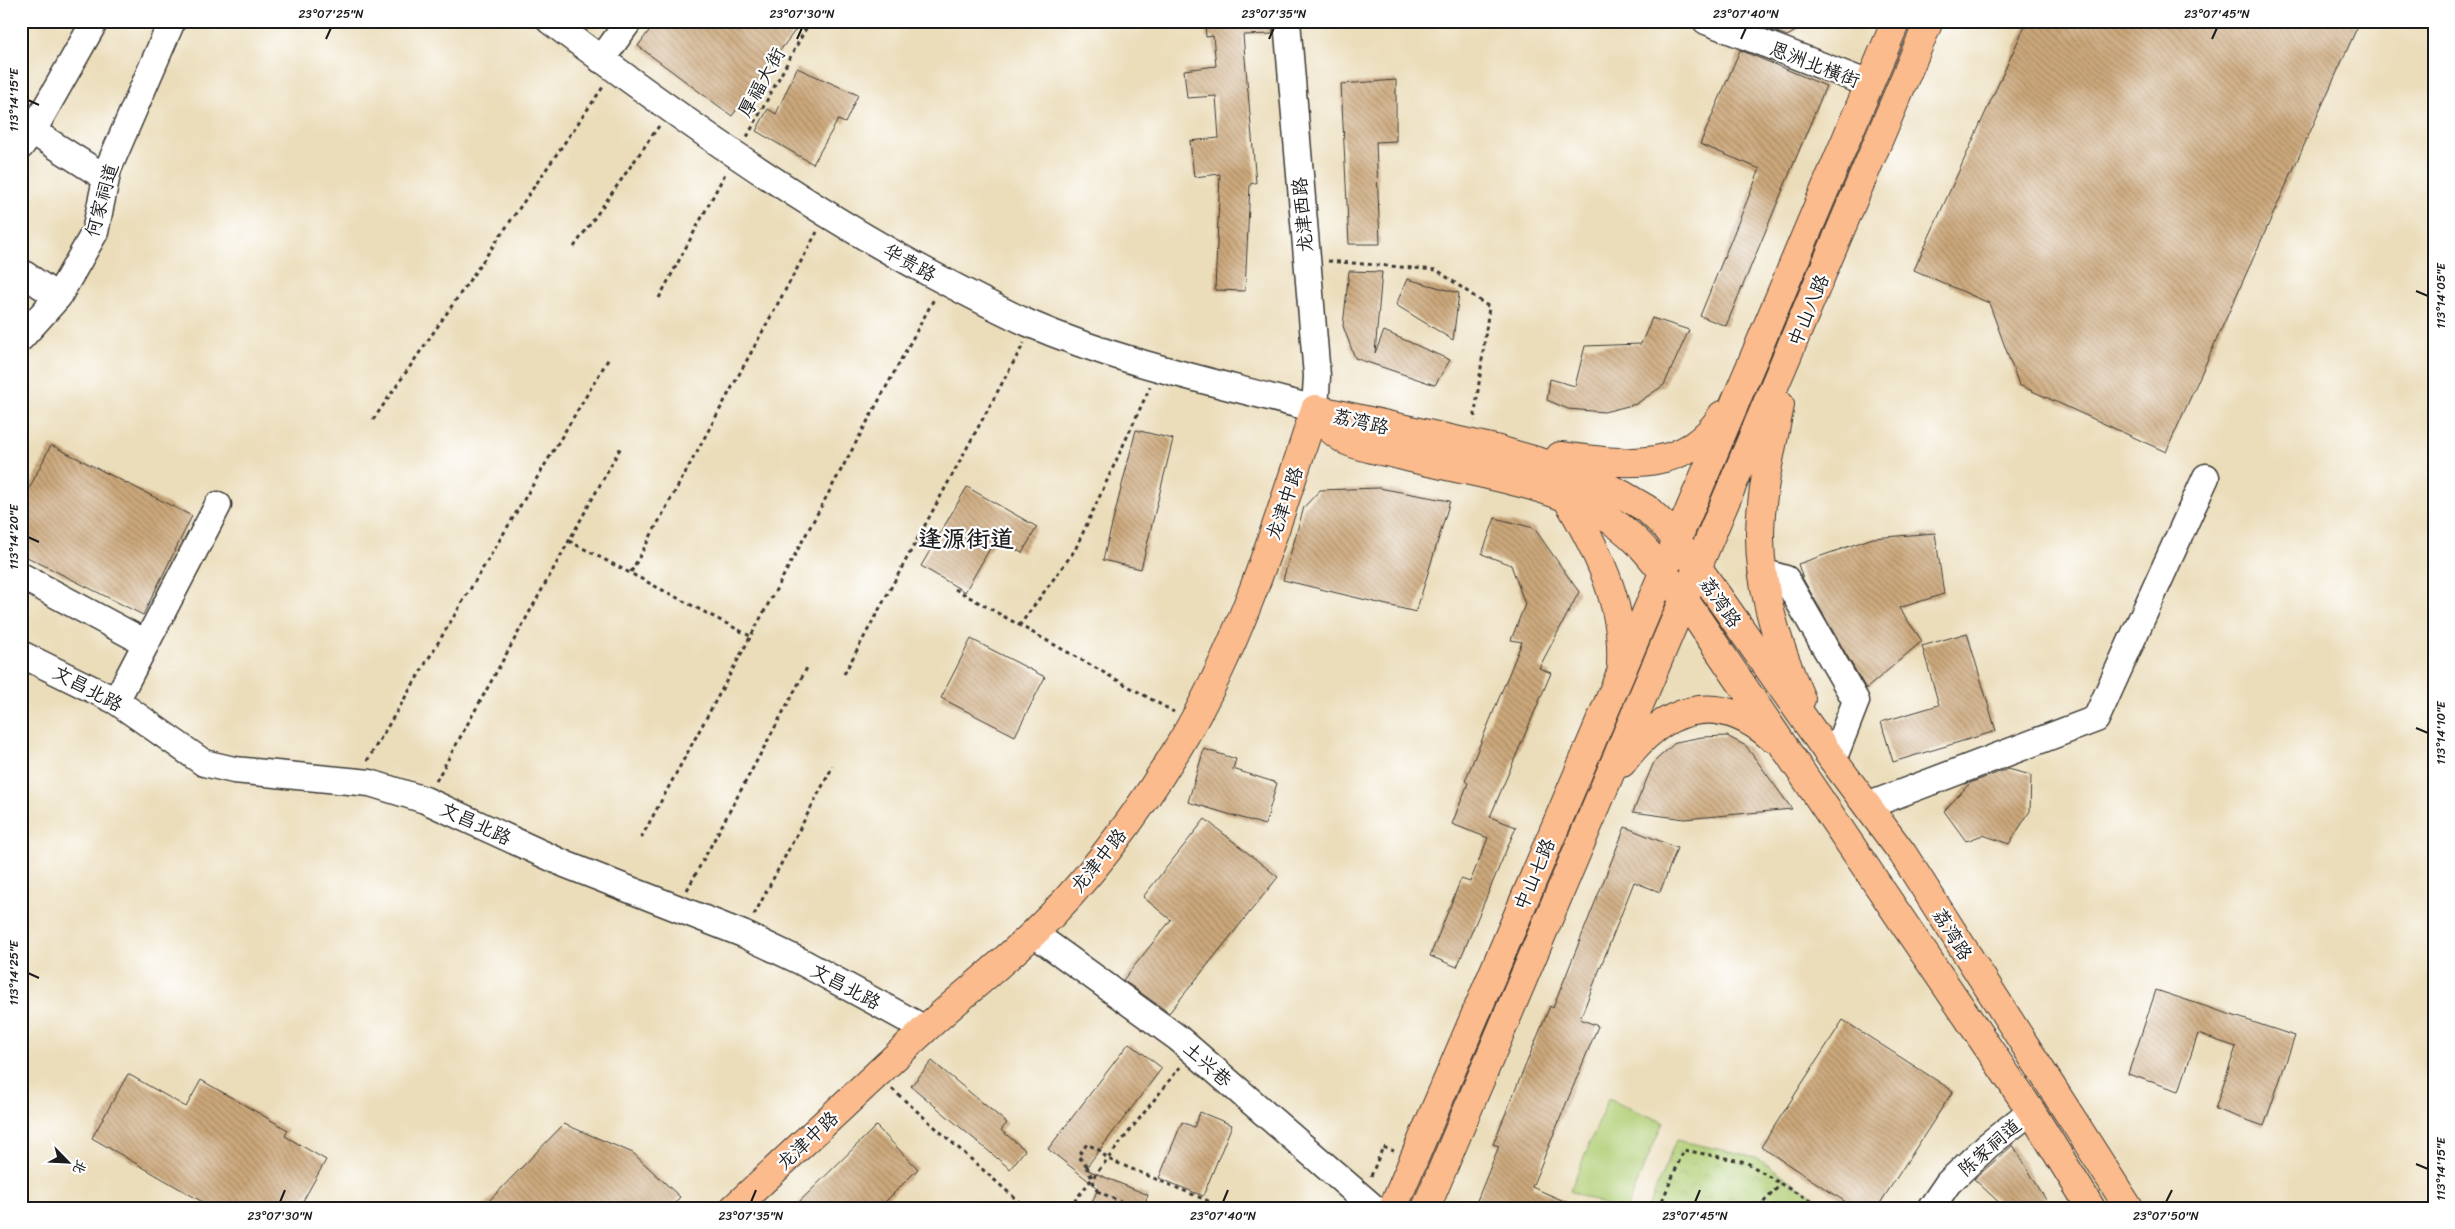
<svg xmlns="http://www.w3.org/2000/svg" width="2455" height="1229" font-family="Sriracha,'LXGW WenKai TC',sans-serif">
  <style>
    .green { fill: #b0ce75; stroke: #667548 }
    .park { fill: url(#park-crowns); stroke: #667548 }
    .building { fill: url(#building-back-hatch) }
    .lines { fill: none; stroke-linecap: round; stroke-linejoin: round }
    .minor-casing { stroke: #3b3934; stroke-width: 29 }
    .major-casing { stroke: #3b3934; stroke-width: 30 }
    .path { stroke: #3b3934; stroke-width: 3; stroke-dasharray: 4 4; stroke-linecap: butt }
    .minor { stroke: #fff; stroke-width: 26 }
    .major { stroke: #fbbb8c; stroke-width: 28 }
    .path-bridge { stroke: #3b3934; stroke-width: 3; stroke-dasharray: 4 4; stroke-linecap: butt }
    .ticks { fill: none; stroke: #1c1c1c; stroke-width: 2 }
    .labels { text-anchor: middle; stroke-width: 4.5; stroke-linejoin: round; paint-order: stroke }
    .street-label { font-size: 19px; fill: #1c1c1c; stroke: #fff }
    .district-label { font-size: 24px; font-weight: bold; fill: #1c1c1c; stroke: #fff }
    .neatline { fill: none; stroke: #1c1c1c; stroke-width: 2 }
    .ticks-label { font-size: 12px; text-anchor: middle; fill: #1c1c1c }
  </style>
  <defs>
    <pattern id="park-crowns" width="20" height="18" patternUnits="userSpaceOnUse" patternTransform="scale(1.25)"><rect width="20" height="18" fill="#b0ce75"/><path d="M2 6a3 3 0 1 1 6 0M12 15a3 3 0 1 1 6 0" fill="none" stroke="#97b065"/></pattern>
    <pattern id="building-back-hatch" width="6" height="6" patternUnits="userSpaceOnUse" patternTransform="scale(1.25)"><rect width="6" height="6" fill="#cca87b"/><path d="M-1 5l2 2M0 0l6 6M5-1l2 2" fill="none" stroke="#a58864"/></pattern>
  </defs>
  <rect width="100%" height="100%" fill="#fff"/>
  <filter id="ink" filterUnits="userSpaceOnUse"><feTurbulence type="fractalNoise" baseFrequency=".02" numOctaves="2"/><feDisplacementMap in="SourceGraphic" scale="10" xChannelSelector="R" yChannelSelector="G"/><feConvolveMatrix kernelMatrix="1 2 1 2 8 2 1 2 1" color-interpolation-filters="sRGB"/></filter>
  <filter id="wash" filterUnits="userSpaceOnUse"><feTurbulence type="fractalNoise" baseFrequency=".0096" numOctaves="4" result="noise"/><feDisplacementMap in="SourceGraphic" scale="20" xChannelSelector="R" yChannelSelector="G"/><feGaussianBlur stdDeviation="1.12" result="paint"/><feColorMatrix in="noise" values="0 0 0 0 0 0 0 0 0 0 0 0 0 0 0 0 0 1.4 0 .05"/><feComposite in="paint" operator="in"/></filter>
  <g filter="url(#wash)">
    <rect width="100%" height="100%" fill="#ebddba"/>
    <!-- green -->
    <path class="green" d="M1608 1099 1663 1122 1627 1208H1611L1570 1191Z"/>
    <!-- park -->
    <path class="park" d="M1676 1140 1756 1157 1831 1208H1648Z"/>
    <g id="blocks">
      <!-- building -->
      <path class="building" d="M656 21H802L732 116 638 46Z
        M1205 21H1272L1273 34 1243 35 1256 183 1250 184 1245 291 1215 290 1220 174 1194 177 1190 141 1219 138 1216 96 1187 98 1184 70 1216 66 1213 36 1206 37Z
        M1748 21H1814L1787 36Z
        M2027 21H2360L2166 452 2019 385 1989 303 1914 270Z
        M1740 50 1826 86 1726 326 1700 316 1760 169 1700 144Z
        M797 68 858 95 845 123 838 120 813 164 756 131 768 109 776 114Z
        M1396 80V141L1376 142 1380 244H1349L1341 84Z
        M1349 271 1382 272 1375 353 1384 331 1450 360 1435 385 1355 358 1343 326Z
        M1407 279 1459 293 1453 340 1396 305Z
        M1652 318 1689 330 1664 385 1636 404 1604 412 1568 409 1547 400 1550 379 1575 386 1585 346 1641 344Z
        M1136 430 1173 439 1141 569 1103 560Z
        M51 445 192 516 143 615 21 554V505Z
        M967 487 1037 527 1022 553 996 538 965 592 921 566Z
        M1379 488 1450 501 1416 612 1283 580 1304 507 1320 490Z
        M1495 518 1534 528 1579 592 1539 668 1551 673 1490 817 1516 827 1457 967 1430 956 1461 879 1470 882 1488 838 1452 824 1468 783 1465 781 1522 642 1511 640 1525 604 1511 565 1482 554Z
        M1935 533 1944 594 1899 608 1922 641 1866 689 1803 579 1798 564 1873 538Z
        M1967 633 1996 731 1893 762 1881 722 1939 705 1922 646Z
        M971 639 1045 677 1015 736 941 698Z
        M1727 736 1746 746 1792 809 1685 819 1633 812 1654 762 1676 742 1702 737Z
        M1204 749 1236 759 1233 769 1277 783 1265 825 1188 802Z
        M2008 769 2031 775 2030 811 2009 844 1983 835 1966 841 1944 811 1970 783Z
        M1205 819 1278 877 1169 1013 1123 980 1171 920 1143 897Z
        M1625 827 1677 848 1660 892 1634 882 1580 1019 1598 1026 1532 1187 1580 1208H1474L1499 1146 1493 1144 1550 1006 1553 1008Z
        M2156 990 2295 1036 2264 1126 2215 1109 2236 1047 2198 1034 2179 1091 2128 1074Z
        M1843 1020 1953 1091 1877 1208H1855L1761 1147Z
        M1129 1043 1162 1068 1085 1169 1148 1195 1143 1208H1090L1098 1188 1048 1149Z
        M932 1061 1007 1123 1001 1130 1025 1150 1010 1169 911 1086Z
        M128 1074 186 1107 201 1080 288 1130 285 1136 326 1160 299 1208H213L92 1138Z
        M1200 1112 1232 1125 1203 1196 1159 1178 1182 1122 1194 1127Z
        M564 1124 633 1153 680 1197 670 1208H482Z
        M876 1126 918 1169 879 1208H793Z
        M2013 1145 2051 1208H2005L1974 1179Z"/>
    </g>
  </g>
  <g filter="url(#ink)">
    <use href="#blocks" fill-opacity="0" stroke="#3b3934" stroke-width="1"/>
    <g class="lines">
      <!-- minor casing -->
      <g class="minor-casing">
        <path id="minor" d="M550 21C672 112 796 202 931 274 963 291 995 308 1028 323 1120 363 1219 383 1315 409L1317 376 1287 21
          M1706 21 1869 84
          M601 60 629 21
          M32 131 106 178
          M21 146 39 120 95 21
          M21 272 58 297
          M21 338 58 297 95 232 108 169 172 21
          M1762 572 1786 579 1856 701 1833 760
          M21 576 146 643
          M21 654 116 701 204 763 234 770 370 783 425 800 567 865 743 934 802 962 925 1029
          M116 701 218 505
          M1867 806 2096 719 2206 477
          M1033 933 1178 1038 1374 1208
          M1931 1208 1948 1183 1987 1146 2031 1111"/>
      </g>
      <!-- major casing -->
      <g class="major-casing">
        <path id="major" d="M1780 405C1772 448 1760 493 1760 537 1760 592 1779 649 1801 699
          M1315 409 1495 449 1581 474 1623 495 1647 509 1666 527 1698 568 1833 760 1903 854 2129 1208
          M1315 409C1324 423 1332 433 1347 441 1362 448 1382 451 1399 455 1464 472 1540 480 1599 513 1640 536 1656 564 1684 599L2031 1111 2091 1208
          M1560 456C1619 463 1685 476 1722 415
          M1567 499C1597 549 1624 604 1621 663
          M1622 763C1662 709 1715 689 1770 736
          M734 1208C797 1149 860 1090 923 1031 959 998 997 968 1033 934 1090 879 1138 814 1179 746 1242 642 1277 524 1315 409
          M1393 1208 1620 675 1896 21
          M1426 1208 1929 21"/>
      </g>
      <!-- path -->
      <path class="path" d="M747 137 810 21
        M574 247 659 126
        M1328 261 1437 270 1489 307 1474 421
        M659 298 726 172
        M373 420 603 87
        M569 541 752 637
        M631 572 817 232
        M955 589 1174 712
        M1019 626 1075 550 1150 387
        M844 674 1024 343
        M367 761 609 358
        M436 781 621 447
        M641 838 934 299
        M687 890 808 666
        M754 915 833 766
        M892 1089 1026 1208
        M1087 1166 1078 1156 1087 1144 1099 1150 1108 1159 1225 1208
        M1371 1176 1383 1147 1394 1151
        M1097 1191 1130 1206 1129 1208
        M1069 1208 1180 1067
        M1210 1208 1212 1203
        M1659 1208 1684 1150 1746 1162 1781 1184
        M1758 1208 1781 1184 1822 1208"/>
      <!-- minor -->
      <use href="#minor" class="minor"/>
      <!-- major -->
      <use href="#major" class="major"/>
      <!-- path-bridge -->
      <path class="path-bridge" d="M1087 1166 1097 1191"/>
    </g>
  </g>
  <!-- ticks -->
  <path class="ticks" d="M326 39 331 28M797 39 802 28M1269 39 1274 28M1741 39 1746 28M2212 39 2217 28M28 100 39 105M2416 291 2428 296M28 537 39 542M2416 728 2428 733M28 973 39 978M2416 1164 2428 1169M280 1202 285 1190M751 1202 756 1190M1223 1202 1228 1190M1695 1202 1700 1190M2166 1202 2172 1190"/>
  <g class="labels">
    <!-- street labels -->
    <g class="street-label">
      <text transform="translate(1815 64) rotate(21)" y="7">恩洲北横街</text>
      <text transform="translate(761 82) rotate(-61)" y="7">厚福大街</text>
      <text transform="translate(101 200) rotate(-74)" y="7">何家祠道</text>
      <text transform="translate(1302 215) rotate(-95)" y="7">龙津西路</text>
      <text transform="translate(910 262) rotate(29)" y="7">华贵路</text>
      <text transform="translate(1808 310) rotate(-67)" y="7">中山八路</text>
      <text transform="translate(1361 421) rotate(13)" y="7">荔湾路</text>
      <text transform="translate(1284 503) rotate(-71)" y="7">龙津中路</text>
      <text transform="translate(1721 602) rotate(55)" y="7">荔湾路</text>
      <text transform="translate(88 688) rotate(28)" y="7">文昌北路</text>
      <text transform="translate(476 823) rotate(25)" y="7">文昌北路</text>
      <text transform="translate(1098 860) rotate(-51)" y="7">龙津中路</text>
      <text transform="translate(1534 874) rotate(-67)" y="7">中山七路</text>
      <text transform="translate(1953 934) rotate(58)" y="7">荔湾路</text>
      <text transform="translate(846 986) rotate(28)" y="7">文昌北路</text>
      <text transform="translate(1208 1064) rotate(41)" y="7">土兴巷</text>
      <text transform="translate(807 1140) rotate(-43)" y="7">龙津中路</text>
      <text transform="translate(1989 1147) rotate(-41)" y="7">陈家祠道</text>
    </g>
    <!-- district labels -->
    <g class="district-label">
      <text x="966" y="547">逢源街道</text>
    </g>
  </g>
  <!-- margin -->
  <rect width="2455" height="1229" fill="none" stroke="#fff" stroke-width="55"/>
  <!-- north arrow -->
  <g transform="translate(68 1162) rotate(114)" stroke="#ffffff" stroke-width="4" paint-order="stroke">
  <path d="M0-4L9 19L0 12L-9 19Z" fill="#1c1c1c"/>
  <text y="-8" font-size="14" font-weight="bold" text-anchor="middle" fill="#1c1c1c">北</text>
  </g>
  <rect x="28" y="28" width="2400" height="1174" class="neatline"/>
  <g class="ticks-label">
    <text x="331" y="18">23°07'25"N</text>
    <text x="802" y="18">23°07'30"N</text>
    <text x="1274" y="18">23°07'35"N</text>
    <text x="1746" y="18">23°07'40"N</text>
    <text x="2217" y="18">23°07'45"N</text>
    <text transform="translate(14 100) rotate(-90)" y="4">113°14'15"E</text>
    <text transform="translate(2441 296) rotate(-90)" y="4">113°14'05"E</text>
    <text transform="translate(14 537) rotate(-90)" y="4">113°14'20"E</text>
    <text transform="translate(2441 733) rotate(-90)" y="4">113°14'10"E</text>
    <text transform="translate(14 973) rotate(-90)" y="4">113°14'25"E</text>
    <text transform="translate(2441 1169) rotate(-90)" y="4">113°14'15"E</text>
    <text x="280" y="1220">23°07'30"N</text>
    <text x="751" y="1220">23°07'35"N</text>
    <text x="1223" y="1220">23°07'40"N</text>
    <text x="1695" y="1220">23°07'45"N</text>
    <text x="2166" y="1220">23°07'50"N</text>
  </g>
</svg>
